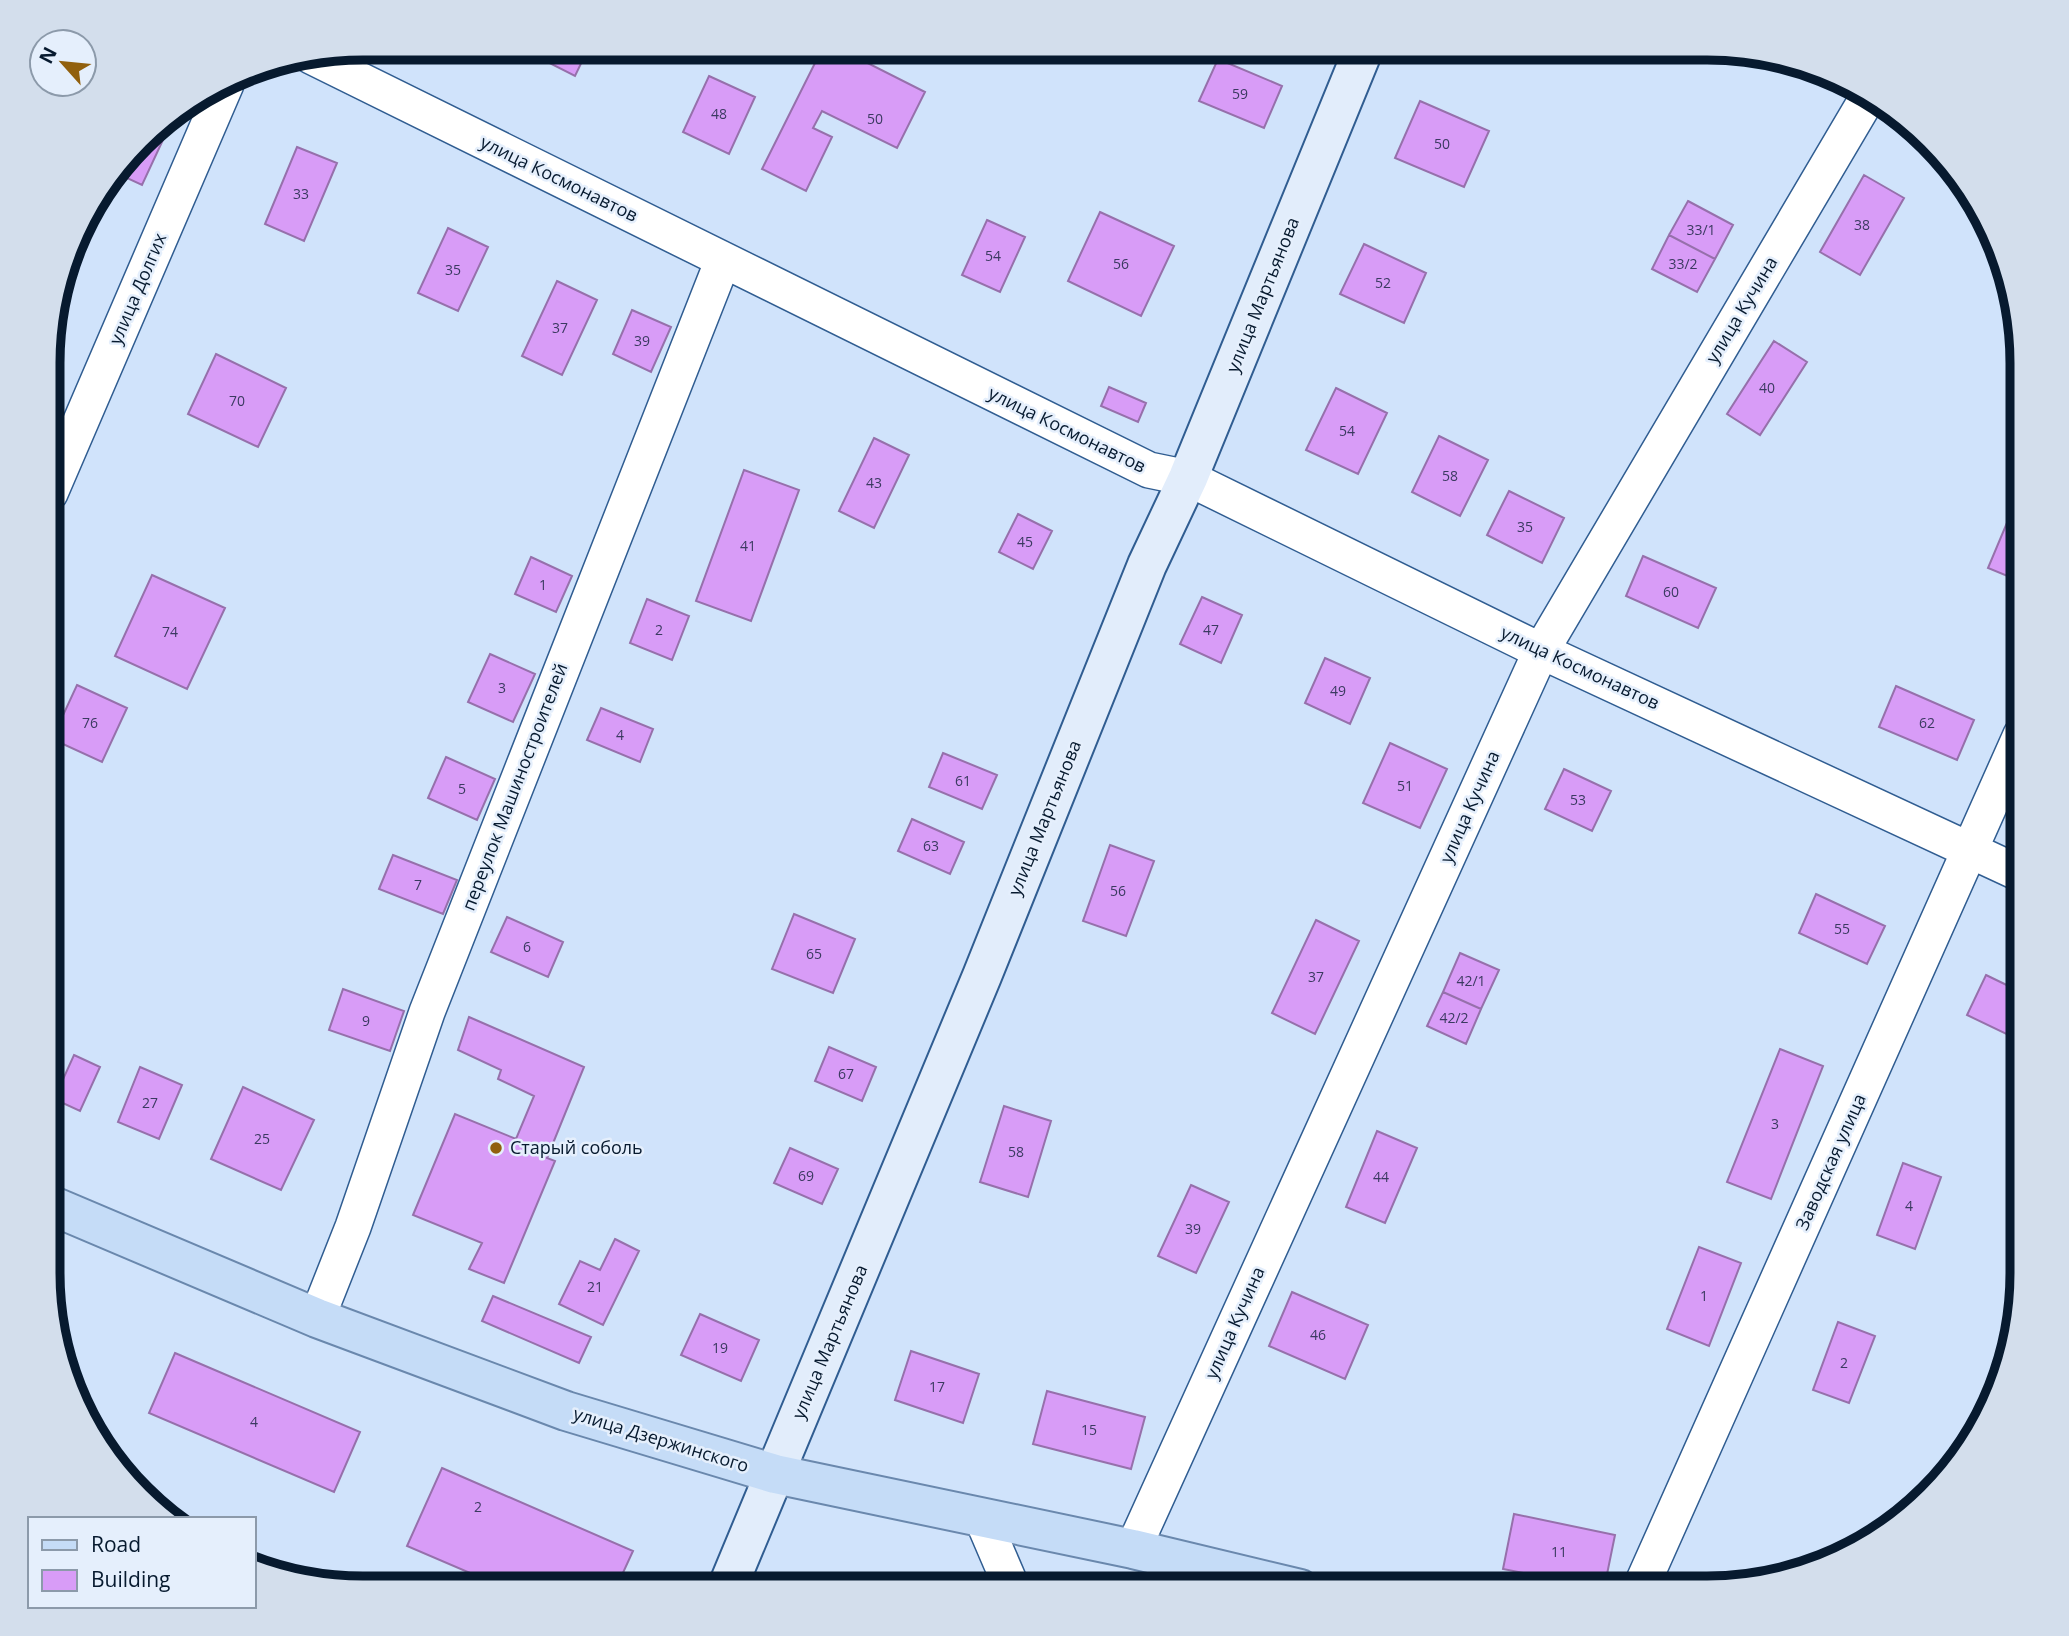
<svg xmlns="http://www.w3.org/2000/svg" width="2069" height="1636" font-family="'Open Sans',sans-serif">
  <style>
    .building { fill: #d89cf7; stroke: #9670ab; stroke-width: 2 }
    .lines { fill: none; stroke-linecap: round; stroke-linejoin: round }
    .street-casing { stroke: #305d91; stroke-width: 38 }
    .secondary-casing { stroke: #305d91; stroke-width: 42 }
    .primary-casing { stroke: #6a88ad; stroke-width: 42 }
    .street { stroke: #fff; stroke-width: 35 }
    .secondary { stroke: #e2edfb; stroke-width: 38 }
    .primary { stroke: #c5dcf7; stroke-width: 38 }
    .poi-dot { fill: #91600e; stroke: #e5effc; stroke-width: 2.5 }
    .labels { text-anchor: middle; stroke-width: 5; stroke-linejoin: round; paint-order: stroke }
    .number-label { font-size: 14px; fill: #3b3a61 }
    .street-label { font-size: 18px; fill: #071a2f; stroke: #e5effc }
    .poi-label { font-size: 18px; fill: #071a2f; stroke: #e5effc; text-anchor: start }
    .rim { fill: none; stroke: #071a2f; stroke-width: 9 }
  </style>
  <rect width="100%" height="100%" fill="#d0e3fb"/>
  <!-- building -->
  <path class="building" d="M518 47H589L575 76Z
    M823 47H836L925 92 897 148 822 111 813 128 832 137 806 191 762 169Z
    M1218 59 1282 86 1264 128 1199 101Z
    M709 76 755 97 729 154 683 132Z
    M1420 101 1489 131 1464 187 1395 158Z
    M175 114 142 185 116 173 155 125Z
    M297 147 337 163 304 241 265 224Z
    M1864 175 1904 198 1860 275 1820 252Z
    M1688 201 1733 225 1715 259 1669 235Z
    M1100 212 1174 246 1141 316 1068 281Z
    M987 220 1025 237 1000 292 962 275Z
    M448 228 488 247 458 311 418 293Z
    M1669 235 1715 259 1697 292 1652 269Z
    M1364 244 1426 273 1404 323 1340 294Z
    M557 281 597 300 562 375 522 356Z
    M632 310 671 327 651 372 613 354Z
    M1774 341 1807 362 1760 435 1727 414Z
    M216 354 286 388 258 447 188 414Z
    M1109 387 1146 403 1138 422 1101 406Z
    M1336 388 1387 413 1358 474 1306 450Z
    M1439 436 1488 460 1460 516 1412 492Z
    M874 438 909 455 874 528 839 511Z
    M744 470 799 490 751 621 696 601Z
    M2022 487V582L1988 568Z
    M1509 491 1564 518 1542 563 1487 535Z
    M1018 514 1052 531 1033 569 999 552Z
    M1643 556 1716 588 1698 628 1626 596Z
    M531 557 572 576 556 612 515 594Z
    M152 575 225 608 187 689 115 656Z
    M1202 597 1242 615 1221 663 1180 644Z
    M647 599 689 616 672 660 630 643Z
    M490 654 535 674 513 722 468 702Z
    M1325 658 1370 678 1350 724 1305 703Z
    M77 685 127 708 102 762 52 739Z
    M1896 686 1974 720 1957 760 1879 727Z
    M601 708 653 729 640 762 587 740Z
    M1390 743 1447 769 1420 828 1363 803Z
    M943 753 997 775 982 809 929 787Z
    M446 757 495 779 477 820 428 798Z
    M1564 769 1611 791 1592 831 1545 809Z
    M912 819 964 842 950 874 898 851Z
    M1110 845 1154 861 1126 936 1083 921Z
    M393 855 457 880 443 914 379 889Z
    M1816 894 1885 926 1867 964 1799 933Z
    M794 914 855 939 833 993 772 969Z
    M507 917 563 942 548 977 491 952Z
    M1316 920 1359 941 1315 1034 1272 1013Z
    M1460 953 1499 970 1481 1009 1443 992Z
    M1986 975 2021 992V1041L1967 1015Z
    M343 989 404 1011 390 1051 329 1030Z
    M1443 992 1481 1009 1466 1044 1427 1026Z
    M469 1017 584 1067 547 1158 555 1161 504 1283 469 1269 482 1243 413 1215 455 1114 516 1139 534 1096 498 1079 501 1070 458 1050Z
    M829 1047 876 1067 862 1101 815 1081Z
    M1780 1049 1823 1066 1771 1199 1727 1182Z
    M74 1055 100 1067 80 1111 54 1099Z
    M140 1067 182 1085 159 1139 118 1122Z
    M243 1087 314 1120 281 1190 211 1159Z
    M1004 1106 1051 1121 1028 1197 980 1182Z
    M1377 1131 1417 1148 1385 1223 1346 1207Z
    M790 1148 838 1169 822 1204 774 1183Z
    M1903 1163 1941 1177 1915 1249 1877 1235Z
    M1191 1185 1229 1202 1196 1273 1158 1256Z
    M615 1239 639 1251 603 1325 559 1304 580 1261 600 1270Z
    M1699 1247 1741 1263 1709 1346 1667 1329Z
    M1292 1292 1368 1325 1345 1379 1269 1346Z
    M493 1296 591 1337 579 1363 482 1321Z
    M700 1314 759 1340 741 1381 681 1355Z
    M1838 1322 1875 1336 1849 1403 1813 1390Z
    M911 1351 979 1374 963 1423 895 1400Z
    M175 1353 360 1432 334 1492 149 1413Z
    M1047 1391 1145 1417 1131 1469 1033 1444Z
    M442 1468 633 1551 616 1588H505L407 1546Z
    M1514 1514 1615 1535 1604 1589 1503 1569Z
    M1732 1574 1753 1579 1730 1584Z"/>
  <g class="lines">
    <!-- street casing -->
    <g class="street-casing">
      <path id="street" d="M311 56 1149 470 1188 478 1541 651 2021 874
        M50 493 226 84
        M317 1318 353 1227 427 1012 723 260
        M982 1518 1012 1588
        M1133 1549 1541 651 1868 97
        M1640 1589 2021 735"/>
    </g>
    <!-- secondary casing -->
    <g class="secondary-casing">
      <path id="secondary" d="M727 1588 982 976 1147 565 1188 478 1364 48"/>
    </g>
    <!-- primary casing -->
    <g class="primary-casing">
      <path id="primary" d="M48 1204 317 1318 566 1411 775 1474 1133 1549 1300 1589"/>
    </g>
    <!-- street -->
    <use href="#street" class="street"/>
    <!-- secondary -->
    <use href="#secondary" class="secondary"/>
    <!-- primary -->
    <use href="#primary" class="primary"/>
  </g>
  <!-- markers -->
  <circle class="poi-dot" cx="496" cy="1148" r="7"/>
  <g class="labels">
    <!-- number labels -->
    <g class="number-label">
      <text x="1240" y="99">59</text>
      <text x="719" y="119">48</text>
      <text x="875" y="124">50</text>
      <text x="1442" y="149">50</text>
      <text x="301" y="199">33</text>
      <text x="1862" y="230">38</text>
      <text x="1701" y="235">33/1</text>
      <text x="993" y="261">54</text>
      <text x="1121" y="269">56</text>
      <text x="1683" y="269">33/2</text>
      <text x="453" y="275">35</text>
      <text x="1383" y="288">52</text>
      <text x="560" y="333">37</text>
      <text x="642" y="346">39</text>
      <text x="1767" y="393">40</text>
      <text x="237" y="406">70</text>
      <text x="1347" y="436">54</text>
      <text x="1450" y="481">58</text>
      <text x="874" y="488">43</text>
      <text x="1525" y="532">35</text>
      <text x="1025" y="547">45</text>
      <text x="748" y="551">41</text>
      <text x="543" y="590">1</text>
      <text x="1671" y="597">60</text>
      <text x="659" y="635">2</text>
      <text x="1211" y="635">47</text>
      <text x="170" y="637">74</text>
      <text x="502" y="693">3</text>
      <text x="1338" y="696">49</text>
      <text x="90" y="728">76</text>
      <text x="1927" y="728">62</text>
      <text x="620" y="740">4</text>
      <text x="963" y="786">61</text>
      <text x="1405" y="791">51</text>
      <text x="462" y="794">5</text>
      <text x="1578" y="805">53</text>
      <text x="931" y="851">63</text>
      <text x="418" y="890">7</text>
      <text x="1118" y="896">56</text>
      <text x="1842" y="934">55</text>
      <text x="527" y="952">6</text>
      <text x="814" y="959">65</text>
      <text x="1316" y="982">37</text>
      <text x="1471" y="986">42/1</text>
      <text x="1454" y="1023">42/2</text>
      <text x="366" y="1026">9</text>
      <text x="846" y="1079">67</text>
      <text x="150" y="1108">27</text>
      <text x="1775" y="1129">3</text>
      <text x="262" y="1144">25</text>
      <text x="1016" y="1157">58</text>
      <text x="806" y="1181">69</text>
      <text x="1381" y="1182">44</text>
      <text x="1909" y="1211">4</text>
      <text x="1193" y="1234">39</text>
      <text x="595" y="1292">21</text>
      <text x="1704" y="1301">1</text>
      <text x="1318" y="1340">46</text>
      <text x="720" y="1353">19</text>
      <text x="1844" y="1368">2</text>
      <text x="937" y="1392">17</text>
      <text x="254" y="1427">4</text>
      <text x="1089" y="1435">15</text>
      <text x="478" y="1512">2</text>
      <text x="1559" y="1557">11</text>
    </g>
    <!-- street labels -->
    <g class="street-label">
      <text transform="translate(559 179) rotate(26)" y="6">улица Космонавтов</text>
      <text transform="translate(138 289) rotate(-67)" y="6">улица Долгих</text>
      <text transform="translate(1263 295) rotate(-68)" y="6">улица Мартьянова</text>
      <text transform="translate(1742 310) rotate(-59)" y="6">улица Кучина</text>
      <text transform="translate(1067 430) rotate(26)" y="6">улица Космонавтов</text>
      <text transform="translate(1580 668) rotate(25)" y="6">улица Космонавтов</text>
      <text transform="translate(515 787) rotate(-69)" y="6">переулок Машиностроителей</text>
      <text transform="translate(1470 807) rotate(-66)" y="6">улица Кучина</text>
      <text transform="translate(1045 818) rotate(-68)" y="6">улица Мартьянова</text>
      <text transform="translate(1831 1162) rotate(-66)" y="6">Заводская улица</text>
      <text transform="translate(1235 1323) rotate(-66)" y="6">улица Кучина</text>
      <text transform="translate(830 1342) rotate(-67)" y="6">улица Мартьянова</text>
      <text transform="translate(661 1440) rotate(17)" y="6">улица Дзержинского</text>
    </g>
    <!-- poi labels -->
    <g class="poi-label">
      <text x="510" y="1154">Старый соболь</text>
    </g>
  </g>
  <!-- crop -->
  <path d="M0 0H2069V1636H0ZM363 60H1707A303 303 0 0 1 2010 363V1273A303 303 0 0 1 1707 1576H363A303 303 0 0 1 60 1273V363A303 303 0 0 1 363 60Z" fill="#d3deec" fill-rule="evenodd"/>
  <path class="rim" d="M363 60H1707A303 303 0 0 1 2010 363V1273A303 303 0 0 1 1707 1576H363A303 303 0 0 1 60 1273V363A303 303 0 0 1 363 60Z"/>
  <!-- legend -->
  <rect x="28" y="1517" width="228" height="91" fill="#e5effc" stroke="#8c9aaa" stroke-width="2"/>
  <rect x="42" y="1540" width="35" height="10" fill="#c5dcf7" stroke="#8c9aaa" stroke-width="2"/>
  <text x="91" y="1552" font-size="21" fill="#071a2f">Road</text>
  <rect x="42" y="1570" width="35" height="21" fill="#d89cf7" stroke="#8c9aaa" stroke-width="2"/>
  <text x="91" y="1587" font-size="21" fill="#071a2f">Building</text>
  <!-- north arrow -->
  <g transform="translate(63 63) rotate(297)"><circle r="33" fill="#e5effc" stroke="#8c9aaa" stroke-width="2"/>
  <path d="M0-5L12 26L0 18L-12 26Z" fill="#91600e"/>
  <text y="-10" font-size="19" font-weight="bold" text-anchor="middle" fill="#071a2f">N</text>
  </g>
</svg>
